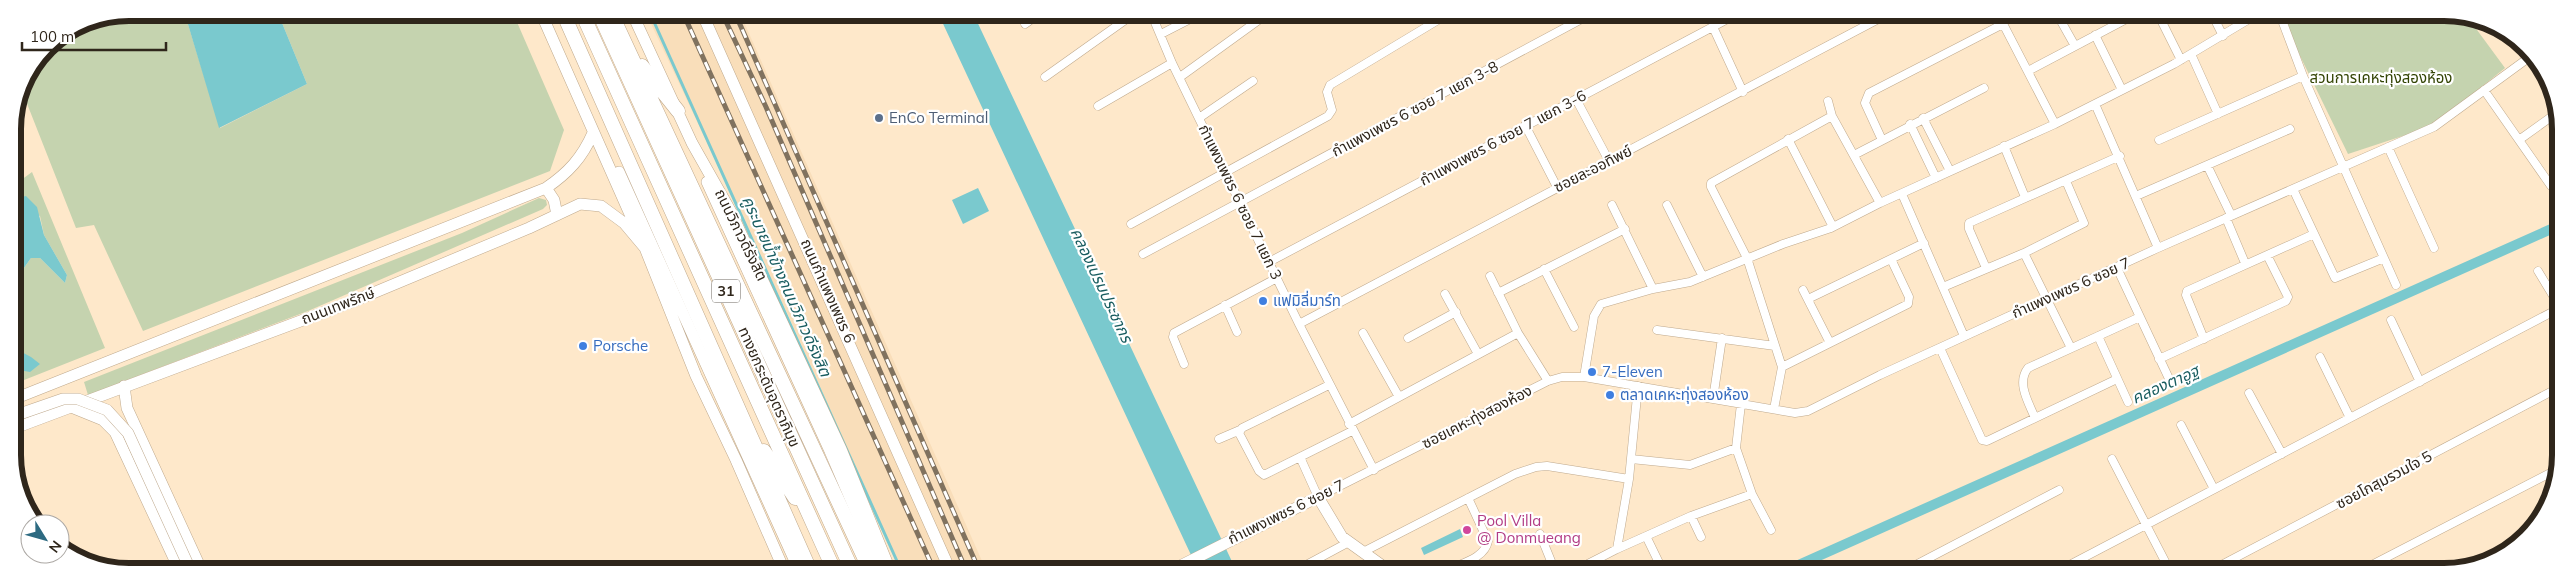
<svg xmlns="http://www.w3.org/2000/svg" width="2573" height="584" font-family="Mulish,'Noto Sans Thai',sans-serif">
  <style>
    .built { fill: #f9deba }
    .green { fill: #c5d3af }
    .water { fill: #7ac9ce }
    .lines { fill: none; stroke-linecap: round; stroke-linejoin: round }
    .stream { stroke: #7ac9ce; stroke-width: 3 }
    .canal { stroke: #7ac9ce; stroke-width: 10 }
    .street-casing { stroke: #bfa98d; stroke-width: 9 }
    .secondary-casing { stroke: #bfa98d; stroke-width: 12 }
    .highway-casing { stroke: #bfa98d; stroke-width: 15 }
    .street { stroke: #fff; stroke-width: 8 }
    .secondary { stroke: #fff; stroke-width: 11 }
    .highway { stroke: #fff; stroke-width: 14 }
    .rail-casing { stroke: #80725f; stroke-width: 5 }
    .rail { stroke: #fff; stroke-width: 3; stroke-dasharray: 9; stroke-linecap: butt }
    .secondary-bridge-casing { stroke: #bfa98d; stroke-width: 12; stroke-linecap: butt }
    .secondary-bridge { stroke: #fff; stroke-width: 11 }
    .service-dot { fill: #5c6f8a; stroke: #fff; stroke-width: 2 }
    .shop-dot { fill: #3f7fe0; stroke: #fff; stroke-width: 2 }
    .hotel-dot { fill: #d1479c; stroke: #fff; stroke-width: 2 }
    .labels { text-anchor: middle; stroke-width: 4.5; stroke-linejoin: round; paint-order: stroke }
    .shield { fill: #fff; stroke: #6d675f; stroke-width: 1 }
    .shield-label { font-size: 14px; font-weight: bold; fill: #2f261b }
    .park-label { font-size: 15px; fill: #334404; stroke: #fff }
    .street-label { font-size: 15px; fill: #2f261b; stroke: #fff }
    .service-label { font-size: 15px; fill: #4e5e75; stroke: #fff; text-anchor: start }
    .shop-label { font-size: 15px; fill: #366cbe; stroke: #fff; text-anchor: start }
    .hotel-label { font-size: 15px; fill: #b23c85; stroke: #fff; text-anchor: start }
    .water-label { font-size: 16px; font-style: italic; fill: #185c5f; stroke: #fff }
    .rim { fill: none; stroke: #2f261b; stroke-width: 6 }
  </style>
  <rect width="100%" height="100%" fill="#fee8ca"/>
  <!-- built -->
  <path class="built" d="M646 13H740L986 570H900L789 317Z"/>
  <!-- green -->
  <path class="green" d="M130 13H204L187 21 220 128 307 84 278 13H513L564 130 550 171 143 331 94 225 76 228 24 96 19 97 24 78 47 47 85 21Z
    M2280 15H2466L2505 68 2433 126 2348 154Z
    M32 172 105 348 14 384 16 350 14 348V283L15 287 19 275 31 258H40L65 283 67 275 44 235 40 216 16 206 13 208V186Z
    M539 198 546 200 547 205 543 209 308 311 88 395 84 382 462 233Z
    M13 214 20 217C24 232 23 250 14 262Z"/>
  <!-- water -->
  <path class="water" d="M204 13H278L307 84 219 128 187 21Z
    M938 13H973L1236 570H1198Z
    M978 188 989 211 963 224 952 200Z
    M26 196 37 207 44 235 67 275 65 283 40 258H31L19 275 16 288 14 262C23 250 24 232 20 217L13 214V208L22 197Z
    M14 348 31 357 40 364 30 372 19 370 14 360Z
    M1460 529 1463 537 1424 555 1421 548Z"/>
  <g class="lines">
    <!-- stream -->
    <path class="stream" d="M650 13 901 570"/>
    <!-- canal -->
    <path class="canal" d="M1785 571 2558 226"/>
    <!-- street casing -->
    <g class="street-casing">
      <path id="street" d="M1151 13 1172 63 1299 324 1374 470
        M1998 14 2055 124
        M2057 14 2075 46
        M2158 14 2181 60
        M2212 14 2223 36
        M2280 15 2303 76 2396 285
        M1025 24 1040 13
        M1713 27 1743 92
        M1161 34 1200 14
        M2095 35 2122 90
        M2191 54 2218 114
        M2028 71 2136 14
        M1045 77 1135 13
        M1180 77 1267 14
        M2484 90 2551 186H2558
        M1576 99 1609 161
        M1828 101 1832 116 1880 203
        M2095 104 2158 248
        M1098 106 1172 63
        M1199 118 1253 81
        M1923 118 1950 171
        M1910 124 1936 178
        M1525 125 1557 187
        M1788 139 1833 227
        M1882 140 1865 103 1869 93 2003 24
        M2159 140 2303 76
        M2519 140 2558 112
        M2004 146 2025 197
        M2388 147 2434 248
        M1854 155 1984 88
        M2207 165 2231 215
        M2293 189 2335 278 2384 258
        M1902 194 1964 336
        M2136 196 2290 129
        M1612 205 1653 289
        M1667 205 1703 277
        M2226 218 2245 263
        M1131 224 1328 116 1332 110 1327 92 1330 85 1448 14
        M2024 253 2084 223 2066 181
        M1143 254 1591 14
        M1269 262 1737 14
        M1986 268 1969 229V223L2120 156
        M2117 268 2172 385
        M1544 269 1574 327
        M2538 271 2558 304
        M1490 276 1518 333 1548 381
        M1943 287 2024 253 2071 348
        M1803 290 1830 343
        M1498 293 1625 229
        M1445 294 1478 354
        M1808 299 1924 243
        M1225 305 1237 332
        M2391 320 2420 382
        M1299 324 1888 14
        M1657 330 1775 346
        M1363 333 1399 397
        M2098 336 2128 402
        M1408 338 1456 312
        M2204 339 2186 295 2187 291 2314 234
        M1940 348 1982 440 1987 441 2117 379
        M2320 357 2350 418
        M2159 359 2286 301 2288 297 2267 255
        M1184 364 1173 337 1174 333 1277 278
        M1782 367 1908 304 1909 297 1891 259
        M1584 377 1594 316 1601 304 1653 289 1690 282 1783 244 1831 228 1880 203 2055 124 2174 64 2256 15
        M1329 385 1242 428 1239 433 1259 471 1264 475 1352 431
        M2249 393 2282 454
        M1713 399 1722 338
        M1774 409 1782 367 1747 258 1711 187V183L1832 116
        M2035 418C2029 403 2016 383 2028 368L2140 317
        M1349 424 1518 333
        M2181 425 2214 489
        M1219 439 1240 430
        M1736 448 1741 404
        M1300 457 1318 497 1548 381 1562 377H1584L1795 413 1808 411 1880 375 2158 248 2434 127 2531 56
        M2112 459 2170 571
        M1752 494 1771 530
        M1691 516 1701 537
        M1540 534 1555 571
        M1646 536 1663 571
        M1617 549 1691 516 1752 494 1736 448 1690 465 1631 459
        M1363 552 1515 474 1536 467 1547 466 1629 479
        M1598 559 1603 571
        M1308 564 1349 542
        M1448 570C1462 563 1485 558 1488 541L1468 498
        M1574 571 1617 549 1629 479 1638 386
        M1904 571 2059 490
        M2058 571 2558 309
        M2210 571 2558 388
        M2360 571 2558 469"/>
    </g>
    <!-- secondary casing -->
    <g class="secondary-casing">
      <path id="secondary" d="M541 13 645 248 696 376 736 460 784 570
        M632 13 692 143 731 212 841 449 890 570
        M702 13 950 570
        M619 172 799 570
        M707 182 830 451 881 570
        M546 188 554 200 557 215
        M124 386 127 408 201 569
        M14 399 546 188C568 173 582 158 593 133
        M71 407 103 420 115 432 179 569
        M15 428 354 301 529 228 580 204 601 206 624 223 645 248
        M1172 570 1318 497 1342 537 1388 570"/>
    </g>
    <!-- highway casing -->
    <g class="highway-casing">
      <path id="highway" d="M563 13 810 570
        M582 13 834 570
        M599 13 852 570
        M611 13 870 570
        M642 66 678 111
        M764 451 795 498"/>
    </g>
    <!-- street -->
    <use href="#street" class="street"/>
    <!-- secondary -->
    <use href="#secondary" class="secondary"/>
    <!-- highway -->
    <use href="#highway" class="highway"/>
    <!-- rail casing -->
    <g class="rail-casing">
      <path id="rail" d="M683 13 934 570
        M722 13 766 107 966 570
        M735 13 979 570"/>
    </g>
    <!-- rail -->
    <use href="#rail" class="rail"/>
    <!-- secondary-bridge casing -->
    <g class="secondary-bridge-casing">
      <path id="secondary-bridge" d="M14 416 63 399H78L107 410 128 433 190 569"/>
    </g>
    <!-- secondary-bridge -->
    <use href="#secondary-bridge" class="secondary-bridge"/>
  </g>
  <!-- markers -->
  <circle class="service-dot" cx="879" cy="118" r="5"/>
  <g class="shop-dot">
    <circle cx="1263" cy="301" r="5"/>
    <circle cx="583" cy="346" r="5"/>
    <circle cx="1592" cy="372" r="5"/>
    <circle cx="1610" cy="395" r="5"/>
  </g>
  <circle class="hotel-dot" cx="1467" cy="530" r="5"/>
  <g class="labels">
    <!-- shield labels -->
    <rect class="shield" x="712" y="279.5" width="28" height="23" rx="4"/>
    <g class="shield-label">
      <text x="726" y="296">31</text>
    </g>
    <!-- park labels -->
    <g class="park-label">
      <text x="2381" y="83">สวนการเคหะทุ่งสองห้อง</text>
    </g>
    <!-- street labels -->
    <g class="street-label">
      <text transform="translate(1415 109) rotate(-28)" y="5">กำแพงเพชร 6 ซอย 7 แยก 3-8</text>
      <text transform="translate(1503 138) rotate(-28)" y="5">กำแพงเพชร 6 ซอย 7 แยก 3-6</text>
      <text transform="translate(1593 169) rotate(-27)" y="5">ซอยละออทิพย์</text>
      <text transform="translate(1240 202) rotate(64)" y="5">กำแพงเพชร 6 ซอย 7 แยก 3</text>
      <text transform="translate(741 235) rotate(64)" y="5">ถนนวิภาวดีรังสิต</text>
      <text transform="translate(2071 288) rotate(-24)" y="5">กำแพงเพชร 6 ซอย 7</text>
      <text transform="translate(828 291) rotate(66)" y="5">ถนนกำแพงเพชร 6</text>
      <text transform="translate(338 306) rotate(-21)" y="5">ถนนเทพรักษ์</text>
      <text transform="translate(769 387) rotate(66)" y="5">ทางยกระดับอุตราภิมุข</text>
      <text transform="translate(1477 417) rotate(-27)" y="5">ซอยเคหะทุ่งสองห้อง</text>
      <text transform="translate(2384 480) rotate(-28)" y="5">ซอยโกสุมรวมใจ 5</text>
      <text transform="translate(1286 512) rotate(-26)" y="5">กำแพงเพชร 6 ซอย 7</text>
    </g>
    <!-- service labels -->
    <g class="service-label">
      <text x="889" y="123">EnCo Terminal</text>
    </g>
    <!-- shop labels -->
    <g class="shop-label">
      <text x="1273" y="306">แฟมิลี่มาร์ท</text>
      <text x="593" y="351">Porsche</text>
      <text x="1602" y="377">7-Eleven</text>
      <text x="1620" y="400">ตลาดเคหะทุ่งสองห้อง</text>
    </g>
    <!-- hotel labels -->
    <g class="hotel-label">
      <text x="1477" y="526">Pool Villa<tspan x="1477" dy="17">@ Donmueang</tspan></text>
    </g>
    <!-- water labels -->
    <g class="water-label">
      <text transform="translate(1102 285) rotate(65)" y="6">คลองเปรมประชากร</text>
      <text transform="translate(787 286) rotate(66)" y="6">คูระบายน้ำข้างถนนวิภาวดีรังสิต</text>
      <text transform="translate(2165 384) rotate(-24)" y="6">คลองตาอูฐ</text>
    </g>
  </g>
  <!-- crop -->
  <path d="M0 0H2573V584H0ZM129 21H2444A108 108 0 0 1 2552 129V455A108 108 0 0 1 2444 563H129A108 108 0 0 1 21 455V129A108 108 0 0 1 129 21Z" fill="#fff" fill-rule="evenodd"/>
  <path class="rim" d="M129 21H2444A108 108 0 0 1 2552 129V455A108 108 0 0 1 2444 563H129A108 108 0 0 1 21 455V129A108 108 0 0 1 129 21Z"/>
  <!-- north arrow -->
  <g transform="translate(45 539) rotate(127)"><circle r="24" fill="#ffffff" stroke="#aca8a4"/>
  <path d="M0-4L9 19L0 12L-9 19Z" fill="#2d6a81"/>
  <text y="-8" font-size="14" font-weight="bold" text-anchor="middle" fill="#2f261b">N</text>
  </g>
  <!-- scale -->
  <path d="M22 42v8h144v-8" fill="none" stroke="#2f261b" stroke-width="2.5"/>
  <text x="30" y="42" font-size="15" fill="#2f261b" stroke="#ffffff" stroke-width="4" paint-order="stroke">100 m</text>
</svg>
